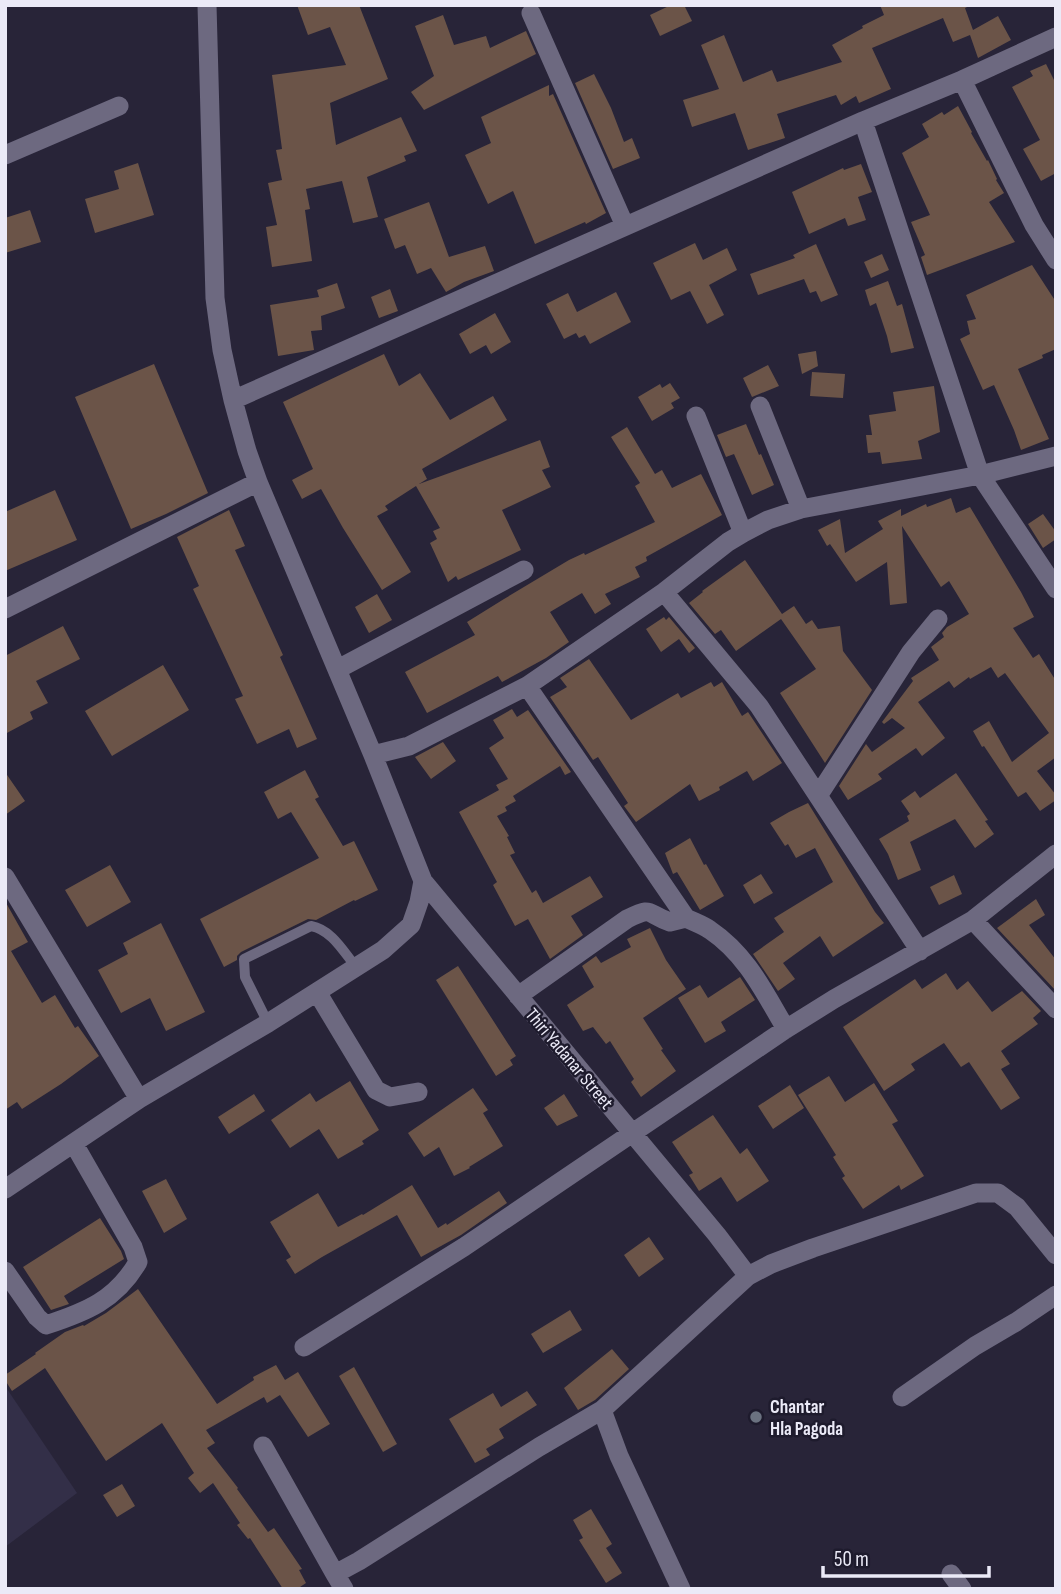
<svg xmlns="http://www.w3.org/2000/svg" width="1061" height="1594" font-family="'Sofia Sans Condensed',sans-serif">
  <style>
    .built { fill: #332f48 }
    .building { fill: #6b5448 }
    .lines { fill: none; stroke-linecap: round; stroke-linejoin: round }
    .service { stroke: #6d6980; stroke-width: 10 }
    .minor { stroke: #6d6980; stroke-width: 19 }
    .worship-dot { fill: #6b7280; stroke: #1e1b2d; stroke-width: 2.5 }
    .labels { text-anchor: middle; stroke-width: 5; stroke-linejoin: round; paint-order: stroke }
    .street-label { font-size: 19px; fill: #ebeaf7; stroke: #1e1b2d }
    .poi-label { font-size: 19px; font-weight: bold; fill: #ebeaf7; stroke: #1e1b2d; text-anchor: start }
  </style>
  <rect width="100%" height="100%" fill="#282438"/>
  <!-- built -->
  <path class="built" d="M5 1386 77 1493 5 1547Z"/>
  <!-- building -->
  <path class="building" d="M297 5H359L388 79 330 103 336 145 401 117 417 151 404 156 406 161 367 177 378 217 353 223 342 181 306 189 310 209 305 210 312 261 272 267 266 227 277 225 268 183 282 180 276 150 282 149 272 75 346 65 330 27 308 35Z
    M671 5H684L692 21 660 36 650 15Z
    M880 5H971L965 8 973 30 998 16 1011 40 978 58 970 35 953 42 943 18 872 48 891 89 859 103 856 96 841 105 836 95 777 114 785 138 748 150 735 113 692 127 683 100 719 89 701 45 724 35 743 82 772 70 777 82 842 62 832 45 863 28 862 26 884 15Z
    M443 15 454 45 486 36 490 48 526 31 536 54 424 110 411 92 434 76 415 26Z
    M1046 64 1056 84V173L1041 181 1023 149 1040 140 1012 87 1033 76 1030 71Z
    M594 74 611 108 624 142 632 138 640 158 613 169 575 83Z
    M549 85V96L553 94 606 213 586 224 585 222 535 244 513 191 488 204 465 155 491 143 481 117Z
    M958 106 972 132 971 133 987 161 988 160 997 179 996 180 1004 193 989 202 1015 242 927 275 921 257 925 255 911 222 930 215 902 153 929 137 922 124 942 112 944 115Z
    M138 163 154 215 95 233 85 199 119 189 114 171Z
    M861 164 872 192 858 197 866 220 848 226 845 218 809 234 792 192 843 168 844 170Z
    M429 202 449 257 485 246 494 271 464 282 446 292 431 268 417 274 405 245 395 249 384 219Z
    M30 210 41 242 5 253V218Z
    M695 243 703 260 727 248 737 270 709 285 724 315 707 324 690 291 671 300 653 263Z
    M816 244 838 295 821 302 816 291 810 293 804 279 758 295 750 274 795 258 793 255Z
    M882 254 889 270 871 278 864 262Z
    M1032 265 1056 302V349L1042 355 1043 358 1018 369 1049 439 1021 450 1014 430 994 385 983 390 960 339 970 334 967 321 976 319 966 295Z
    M888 281 897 306 902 304 914 348 891 353 887 336 876 303 870 306 865 290Z
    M337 283 345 308 321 316 322 330 311 331 314 350 278 356 270 305 319 297 317 290Z
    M390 289 398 311 379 318 371 297Z
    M616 292 631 322 590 344 585 335 579 338 576 333 564 339 546 304 568 293 577 312Z
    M495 313 511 342 491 354 486 345 470 354 459 334Z
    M816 351 818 366 802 374 798 354Z
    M384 354 399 386 420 373 450 420 493 396 507 420 422 469 427 479 419 484 540 440 550 467 542 470 551 487 502 510 521 550 458 580 456 576 448 582 430 543 437 539 433 531 440 528 416 486 385 506 388 510 377 516 411 572 382 590 343 528 321 489 302 499 292 480 313 469 283 402Z
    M154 364 208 493 166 514 131 529 75 397Z
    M768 365 779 386 752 397 743 378Z
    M812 372 845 374 843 398 810 396Z
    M670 383 680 398 671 403 674 408 652 421 638 397 660 384 662 388Z
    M934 386 940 432 918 441 922 459 882 464 880 452 868 453 866 435H872L869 415 896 411 893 392Z
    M746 424 759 455 761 454 774 485 752 495 734 454 726 457 717 435Z
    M627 427 655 474 662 470 672 488 701 474 722 515 646 557 647 561 635 567 640 577 605 594 611 604 595 614 582 593 550 612 569 642 546 658 502 682 498 676 427 713 405 672 475 635 467 622 504 599 569 560 584 553 585 555 655 522 635 486 640 483 611 437Z
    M55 490 77 540 5 571V512Z
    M951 498 956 513 970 507 1021 592 1034 617 1013 628 1033 658 1039 654 1056 681V757L1037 771 1056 795V800L1040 811 1026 792 1018 797 984 746 982 747 973 731 989 721 1012 762 1049 733 1005 673 998 678 991 667 970 679 969 677 954 688 949 681 918 702 945 738 922 756 916 748 878 774 882 779 848 800 839 786 866 744 872 752 905 728 892 718 884 724 882 722 913 681 911 678 939 660 931 647 944 637 942 633 947 627 969 614 949 581 941 587 902 526 907 603 890 605 887 562 856 582 830 544 827 546 818 530 840 519 845 553 883 529 878 521 901 509V516L926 504 927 507Z
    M229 510 245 546 235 550 283 655 280 657 317 739 297 748 289 729 257 744 235 699 243 696 193 589 199 586 177 537Z
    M1043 514 1056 532V539L1043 548 1028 524Z
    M745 560 782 614 794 606 806 624 812 620 818 629 840 626 843 651 872 690 825 763 780 693 816 669 781 619 736 651 721 630 715 634 689 603 703 592 702 591Z
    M377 594 392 620 369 633 355 607Z
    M664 617 666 620 669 617 695 648 689 653 679 639 661 652 646 629Z
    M63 626 80 659 36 681 48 703 30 712 33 719 5 734V656Z
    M589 659 631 720 678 693 681 698 711 682 714 687 722 682 742 716 748 712 782 763 753 781 747 771 719 787 720 790 699 801 690 784 636 822 624 806 628 803 598 757 593 760 550 697 567 687 560 678Z
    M163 665 189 710 112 756 85 711Z
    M512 709 517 717 528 710 571 772 565 775 560 766 513 796 516 801 505 807 507 811 497 816 509 836 507 837 515 853 510 855 532 893 536 890 543 903 590 876 603 897 571 916 583 935 550 959 528 919 515 926 493 885 497 882 459 812 499 790 496 785 508 779 489 748 504 738 493 720Z
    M443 742 456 761 431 779 415 757Z
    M305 770 319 797 315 799 343 846 354 841 378 890 355 901 354 900 316 920 308 919 241 952 237 956V960L224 967 200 919 319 858 291 812 278 819 264 792Z
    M5 772 25 801 5 815Z
    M956 773 988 820 985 821 994 834 975 848 955 819 910 842 921 870 898 880 888 854 879 839 909 821 907 816 910 814 901 801 915 791 920 798Z
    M808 803 875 912 884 923 833 957 820 936 783 963 795 979 778 991 753 954 784 932 774 918 833 882 815 848 796 858 788 844 785 846 770 823 789 812Z
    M690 838 704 865 706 864 724 896 700 910 677 872 673 874 665 853Z
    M110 865 131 902 87 927 65 890Z
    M761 874 773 893 754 904 743 885Z
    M954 875 962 894 939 905 930 887Z
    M1036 899 1045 915 1029 925 1056 960V991L997 928Z
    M5 901 28 942 11 951 42 1003 55 995 75 1028 78 1026 99 1056 61 1084 22 1109 17 1102 5 1110Z
    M161 923 205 1012 166 1031 150 998 121 1013 98 970 128 954 123 943Z
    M650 928 666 960 686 989 643 1018 663 1049 661 1050 676 1071 641 1097 631 1082 634 1079 610 1041 606 1044 593 1027 583 1031 567 1005 594 987 582 966 596 956 601 963 631 947 627 939Z
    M458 966 516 1056 510 1060 513 1065 496 1076 436 980Z
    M946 973 957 990 968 981 992 1012 1022 991 1041 1011 1033 1018 1038 1024 1001 1051 1010 1064 1001 1069 1020 1098 1001 1110 969 1062 961 1067 944 1043 911 1064 915 1070 884 1091 843 1027 915 979 922 989Z
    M740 977 755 1000 721 1022 726 1031 705 1043 678 998 700 985 708 998Z
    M829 1076 845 1102 874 1083 898 1121 892 1124 924 1176 901 1190 899 1185 863 1209 842 1178 845 1176 833 1157 836 1155 798 1095Z
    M350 1081 379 1130 362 1141 364 1144 338 1159 319 1129 290 1148 271 1120 310 1093 316 1102Z
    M790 1085 804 1108 773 1129 758 1106Z
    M473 1088 488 1110 483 1113 503 1146 469 1167 470 1168 454 1176 439 1147 424 1157 408 1133Z
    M254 1094 265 1111 229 1134 218 1117Z
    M564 1094 578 1116 557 1126 544 1108Z
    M713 1115 740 1154 747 1148 769 1181 737 1202 721 1177 699 1191 689 1175 693 1173 672 1142Z
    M166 1179 187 1219 164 1233 142 1191Z
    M412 1185 438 1228 446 1223 447 1225 499 1191 507 1203 461 1235 421 1257 397 1215 322 1257 295 1274 286 1260 291 1257 270 1222 318 1193 338 1227 362 1214 363 1215Z
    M100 1218 121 1251 124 1259 64 1296 69 1304 51 1310 23 1267Z
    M649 1237 664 1259 639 1277 624 1255Z
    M138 1289 217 1404 254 1380 253 1377 276 1365 285 1380 298 1372 330 1424 308 1437 280 1395 267 1403 264 1397 206 1430 215 1443 207 1448 238 1488 237 1489 268 1532 274 1528 302 1569 299 1570 306 1583 297 1589H283L250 1538 248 1539 237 1525 240 1523 213 1483 200 1493 188 1478 194 1473 162 1423 106 1461 45 1368 12 1391 5 1380V1375L36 1354 35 1353 65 1332 83 1325 84 1326 106 1313Z
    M570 1310 582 1330 543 1353 531 1334Z
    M612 1349 629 1369 595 1400 578 1410 564 1388Z
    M354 1367 397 1444 383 1452 339 1376Z
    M527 1391 537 1405 499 1429 504 1438 486 1449 490 1455 475 1463 449 1419 493 1393 501 1407Z
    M122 1484 135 1506 117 1517 103 1495Z
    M591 1509 612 1544 606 1548 622 1573 606 1583 579 1540 583 1538 573 1520Z"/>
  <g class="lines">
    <!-- service -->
    <path class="service" d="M268 1023 245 977 244 959 311 926C332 930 343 951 356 967"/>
    <!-- minor -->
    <path class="minor" d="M531 13 625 226
      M962 80 1034 225 1056 260
      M863 121 980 475 1056 589
      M5 155 119 106
      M233 400 863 121 962 80 1056 37
      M760 406 801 509
      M696 416 743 533
      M664 592 759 706 920 951
      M5 609 258 482
      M338 669 524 570
      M527 686 686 918
      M373 755 409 746 527 686 664 592 728 542 743 533 768 520 801 509 980 475 1056 456
      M818 796 911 652 938 619
      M5 877 139 1099
      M423 881 717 1235 748 1276 771 1264 813 1248 976 1193H998L1017 1207 1056 1255
      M973 920 1056 1009
      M317 992 376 1090 390 1097 418 1092
      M518 996 627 919C654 906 645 913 670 922L686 918C694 922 703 925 710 930 747 955 764 992 786 1029
      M5 1189 139 1099 268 1023 383 950 411 925 419 902 423 881 373 755 258 482 247 451 233 400 222 350 215 298 207 5
      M5 1271 37 1317 46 1325C86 1312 116 1300 138 1262L133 1247 74 1144
      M304 1347 464 1247 786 1029 834 999 973 920 1056 854
      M902 1397 975 1346 1016 1322 1056 1295
      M263 1446 335 1574
      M951 1574 962 1589
      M344 1589 335 1574 359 1561 539 1447 602 1410
      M681 1589 619 1456 602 1410 748 1276"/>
  </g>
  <!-- markers -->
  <circle class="worship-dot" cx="756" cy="1417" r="7"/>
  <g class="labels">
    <!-- street labels -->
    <g class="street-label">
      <text transform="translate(570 1058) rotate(50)" y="7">Thiri Yadanar Street</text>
    </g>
    <!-- poi labels -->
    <g class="poi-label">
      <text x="770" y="1413">Chantar<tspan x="770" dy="22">Hla Pagoda</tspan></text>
    </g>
  </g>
  <!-- border -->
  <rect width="1061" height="1594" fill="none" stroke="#ebeaf7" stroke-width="14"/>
  <!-- scale -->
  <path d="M823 1566v10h166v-10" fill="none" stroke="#ebeaf7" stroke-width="3.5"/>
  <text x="834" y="1566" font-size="21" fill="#ebeaf7" stroke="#1e1b2d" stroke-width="5" paint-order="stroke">50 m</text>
</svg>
